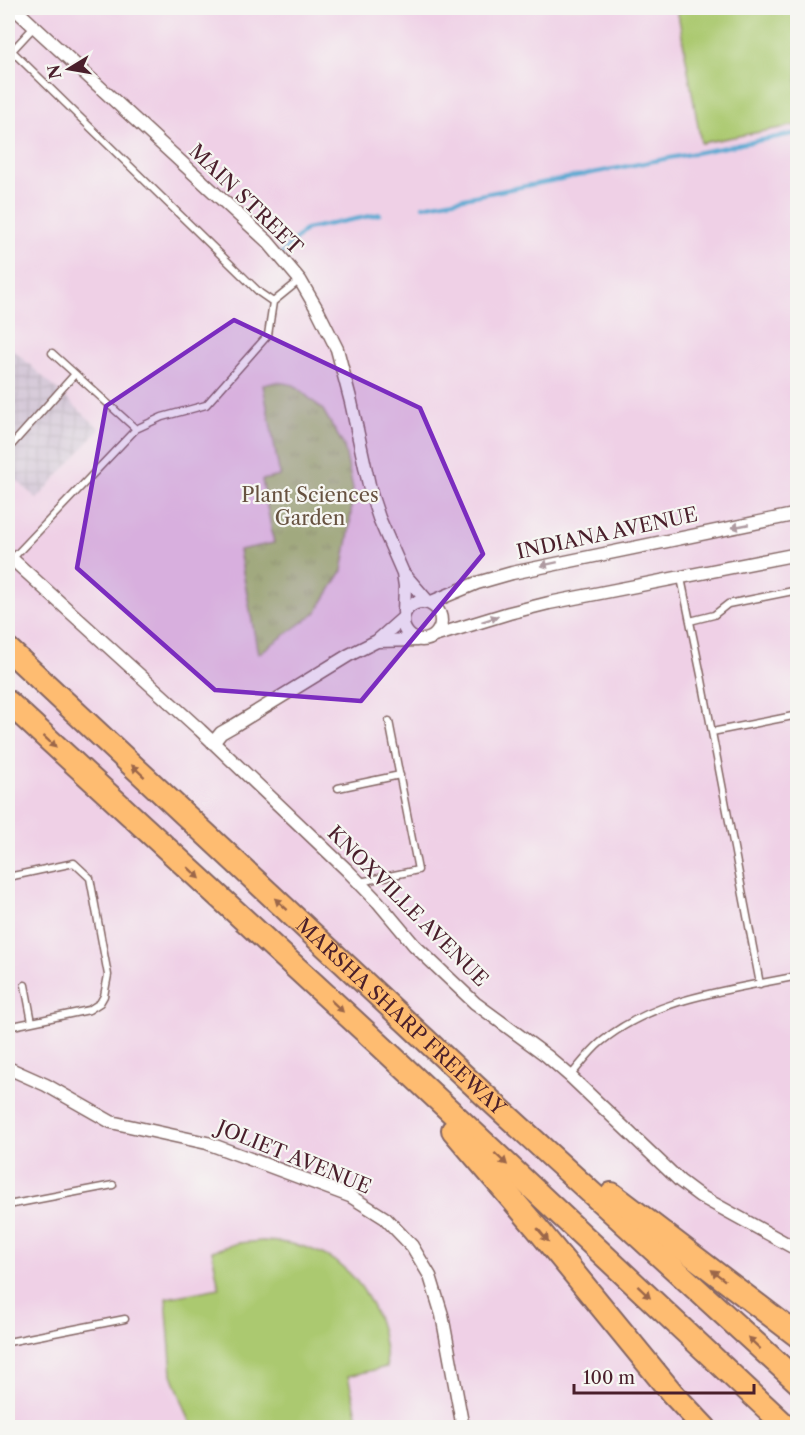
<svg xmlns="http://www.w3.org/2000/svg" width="805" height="1435" font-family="'Libre Caslon Text',serif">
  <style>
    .built { fill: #efd0e6 }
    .industrial { fill: url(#industrial-grid) }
    .park { fill: url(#park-tufts); stroke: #7a744e; stroke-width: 1.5 }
    .garden { fill: #abc970; stroke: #7a744e; stroke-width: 1.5 }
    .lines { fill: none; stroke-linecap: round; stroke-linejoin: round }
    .stream { stroke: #56a9d1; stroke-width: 4 }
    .lane-casing { stroke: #836563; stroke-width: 9 }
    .street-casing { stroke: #836563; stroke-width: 15 }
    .highway-casing { stroke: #836563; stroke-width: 26 }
    .lane { stroke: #fff; stroke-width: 6 }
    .street { stroke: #fff; stroke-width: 12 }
    .highway { stroke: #febc71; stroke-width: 22 }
    .oneway { fill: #ae9aa0 }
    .oneway2 { fill: #9b664a }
    .marked { fill: #7b2cbf; fill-opacity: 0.2; stroke: #7b2cbf; stroke-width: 4.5; stroke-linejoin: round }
    .labels { text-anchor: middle; stroke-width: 4.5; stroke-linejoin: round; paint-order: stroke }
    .street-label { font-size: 20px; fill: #4a1f2b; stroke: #f6f6f2 }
    .park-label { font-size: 20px; fill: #675240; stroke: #f6f6f2 }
  </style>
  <defs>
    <pattern id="industrial-grid" width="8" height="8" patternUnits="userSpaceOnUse" patternTransform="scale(1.5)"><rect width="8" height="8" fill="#cdbed2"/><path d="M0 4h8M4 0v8" fill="none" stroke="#b2a3b4"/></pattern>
    <pattern id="park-tufts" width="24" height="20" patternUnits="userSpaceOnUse" patternTransform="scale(1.5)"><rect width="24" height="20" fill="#abc970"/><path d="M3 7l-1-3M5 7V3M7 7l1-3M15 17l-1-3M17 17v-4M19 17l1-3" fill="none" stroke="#95ac61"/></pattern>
  </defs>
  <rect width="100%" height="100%" fill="#f6f6f2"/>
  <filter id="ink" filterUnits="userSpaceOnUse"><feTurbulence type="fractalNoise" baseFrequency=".0167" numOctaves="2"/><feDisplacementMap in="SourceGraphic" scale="12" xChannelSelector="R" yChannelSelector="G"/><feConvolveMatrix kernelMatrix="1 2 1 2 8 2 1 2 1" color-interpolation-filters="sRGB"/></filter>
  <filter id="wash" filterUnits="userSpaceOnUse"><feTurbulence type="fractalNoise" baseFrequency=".008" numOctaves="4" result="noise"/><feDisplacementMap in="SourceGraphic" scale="24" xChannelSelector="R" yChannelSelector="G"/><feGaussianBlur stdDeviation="1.35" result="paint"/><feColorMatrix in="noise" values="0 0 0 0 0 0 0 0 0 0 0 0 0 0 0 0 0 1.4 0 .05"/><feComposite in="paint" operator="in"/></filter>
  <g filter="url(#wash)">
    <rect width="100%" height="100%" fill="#ece7cc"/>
    <!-- built -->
    <path class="built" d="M8 8H797V1427H8Z"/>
    <!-- industrial -->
    <path class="industrial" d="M8 345 100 429 37 499 8 472Z"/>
    <!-- park -->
    <path class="park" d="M277 382 294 385 323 410 344 446 353 489 349 533 342 571 316 613 258 654 239 550 274 543 262 480 280 476 263 385Z"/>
    <!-- garden -->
    <path class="garden" d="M677 8H797V125L701 143Z
      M262 1241C319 1242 359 1266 379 1322 384 1336 385 1352 387 1367L348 1376 360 1427H192L172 1374 166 1298 219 1288 212 1251 238 1243Z"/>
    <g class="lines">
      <!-- stream -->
      <path class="stream" d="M423 206 798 133
        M280 255 306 229 380 214"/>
    </g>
  </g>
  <g filter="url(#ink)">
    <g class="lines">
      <!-- lane casing -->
      <g class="lane-casing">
        <path id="lane" d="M12 51 260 293 273 302
          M8 55 34 27
          M52 353 136 429
          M8 449 75 374
          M8 554 12 559 136 429 162 417 206 405 268 335 273 302 300 280
          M681 578 702 680 760 984
          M690 621 714 615 728 604 798 590
          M712 732 798 715
          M338 788 400 775
          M8 877 74 863 90 878 108 975 104 996 100 1003 89 1010 8 1027
          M360 882 418 870 389 721
          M25 985 32 1022
          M570 1076C580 1065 590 1051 601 1042 656 997 730 990 798 976
          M8 1205 113 1185
          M8 1342 125 1319"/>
      </g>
      <!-- street casing -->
      <g class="street-casing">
        <path id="street" d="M14 8 268 242 300 280 318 311 337 349 351 402 371 494 379 518 403 573 405 586 404 612
          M12 559 200 730 348 871 378 902 414 945 475 1003 547 1056 570 1076 680 1181 700 1196 798 1250
          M404 574 429 603 477 583 512 573 798 514
          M403 621a19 19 0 1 1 38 0a19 19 0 1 1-38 0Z
          M434 636 509 613 549 603 798 554
          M377 641 417 640
          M213 743 221 733 235 725 349 655 377 641 403 618
          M8 1068 46 1085 111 1122 207 1143 350 1196 385 1218 412 1246 430 1276 442 1315 463 1428"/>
      </g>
      <!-- highway casing -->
      <g class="highway-casing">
        <g id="highway">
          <path id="s1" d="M8 649 492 1102 798 1382"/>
          <path d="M8 702 382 1047 788 1428"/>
          <path d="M453 1130 541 1233 672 1393 705 1428"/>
          <path d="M612 1194 798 1336"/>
        </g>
      </g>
      <!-- lane -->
      <use href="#lane" class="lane"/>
      <!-- street -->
      <use href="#street" class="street"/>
      <!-- highway -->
      <use href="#highway" class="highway"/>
    </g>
    <!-- one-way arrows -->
    <defs><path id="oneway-solid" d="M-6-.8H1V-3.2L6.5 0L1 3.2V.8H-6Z" transform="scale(1.5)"/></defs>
    <g class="oneway">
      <use href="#oneway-solid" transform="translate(740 526) rotate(169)"/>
      <use href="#oneway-solid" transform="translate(549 564) rotate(168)"/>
      <use href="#oneway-solid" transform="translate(490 619) rotate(-18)"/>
    </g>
    <g class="oneway2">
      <use href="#oneway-solid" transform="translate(50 742) rotate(43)"/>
      <use href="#oneway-solid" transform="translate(138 771) rotate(-137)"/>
      <use href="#oneway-solid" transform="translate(194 873) rotate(43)"/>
      <use href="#oneway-solid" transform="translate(281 904) rotate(-137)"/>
      <use href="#oneway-solid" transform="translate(337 1006) rotate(43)"/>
      <use href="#oneway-solid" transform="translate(501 1159) rotate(43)"/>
      <use href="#oneway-solid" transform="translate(543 1235) rotate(50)"/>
      <use href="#oneway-solid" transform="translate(718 1275) rotate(-142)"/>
      <use href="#oneway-solid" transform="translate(644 1292) rotate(43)"/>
      <use href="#oneway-solid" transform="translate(754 1343) rotate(-137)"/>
    </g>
  </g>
  <!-- marked area -->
  <path class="marked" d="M234 320 420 408 483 554 361 701 215 690 77 568 106 406Z"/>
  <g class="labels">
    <!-- street labels -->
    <g class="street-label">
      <text transform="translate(246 199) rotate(44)" y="7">MAIN STREET</text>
      <text transform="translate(607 533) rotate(-12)" y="7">INDIANA AVENUE</text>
      <text transform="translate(408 906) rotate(45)" y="7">KNOXVILLE AVENUE</text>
      <text dy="7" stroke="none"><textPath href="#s1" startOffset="538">MARSHA SHARP FREEWAY</textPath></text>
      <text transform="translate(294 1157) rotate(22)" y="7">JOLIET AVENUE</text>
    </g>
    <!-- park labels -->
    <g class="park-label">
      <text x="310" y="502">Plant Sciences<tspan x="310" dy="23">Garden</tspan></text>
    </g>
  </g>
  <!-- margin -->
  <rect width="805" height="1435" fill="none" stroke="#f6f6f2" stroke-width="30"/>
  <!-- north arrow -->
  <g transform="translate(69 69) rotate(259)" stroke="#f6f6f2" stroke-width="4.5" paint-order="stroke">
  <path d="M0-4.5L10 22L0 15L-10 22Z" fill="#4a1f2b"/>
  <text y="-9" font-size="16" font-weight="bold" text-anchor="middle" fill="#4a1f2b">N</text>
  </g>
  <!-- scale -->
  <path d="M574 1384v9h180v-9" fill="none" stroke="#4a1f2b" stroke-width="3"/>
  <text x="583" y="1384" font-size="18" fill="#4a1f2b" stroke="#f6f6f2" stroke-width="4.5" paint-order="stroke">100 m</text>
</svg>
